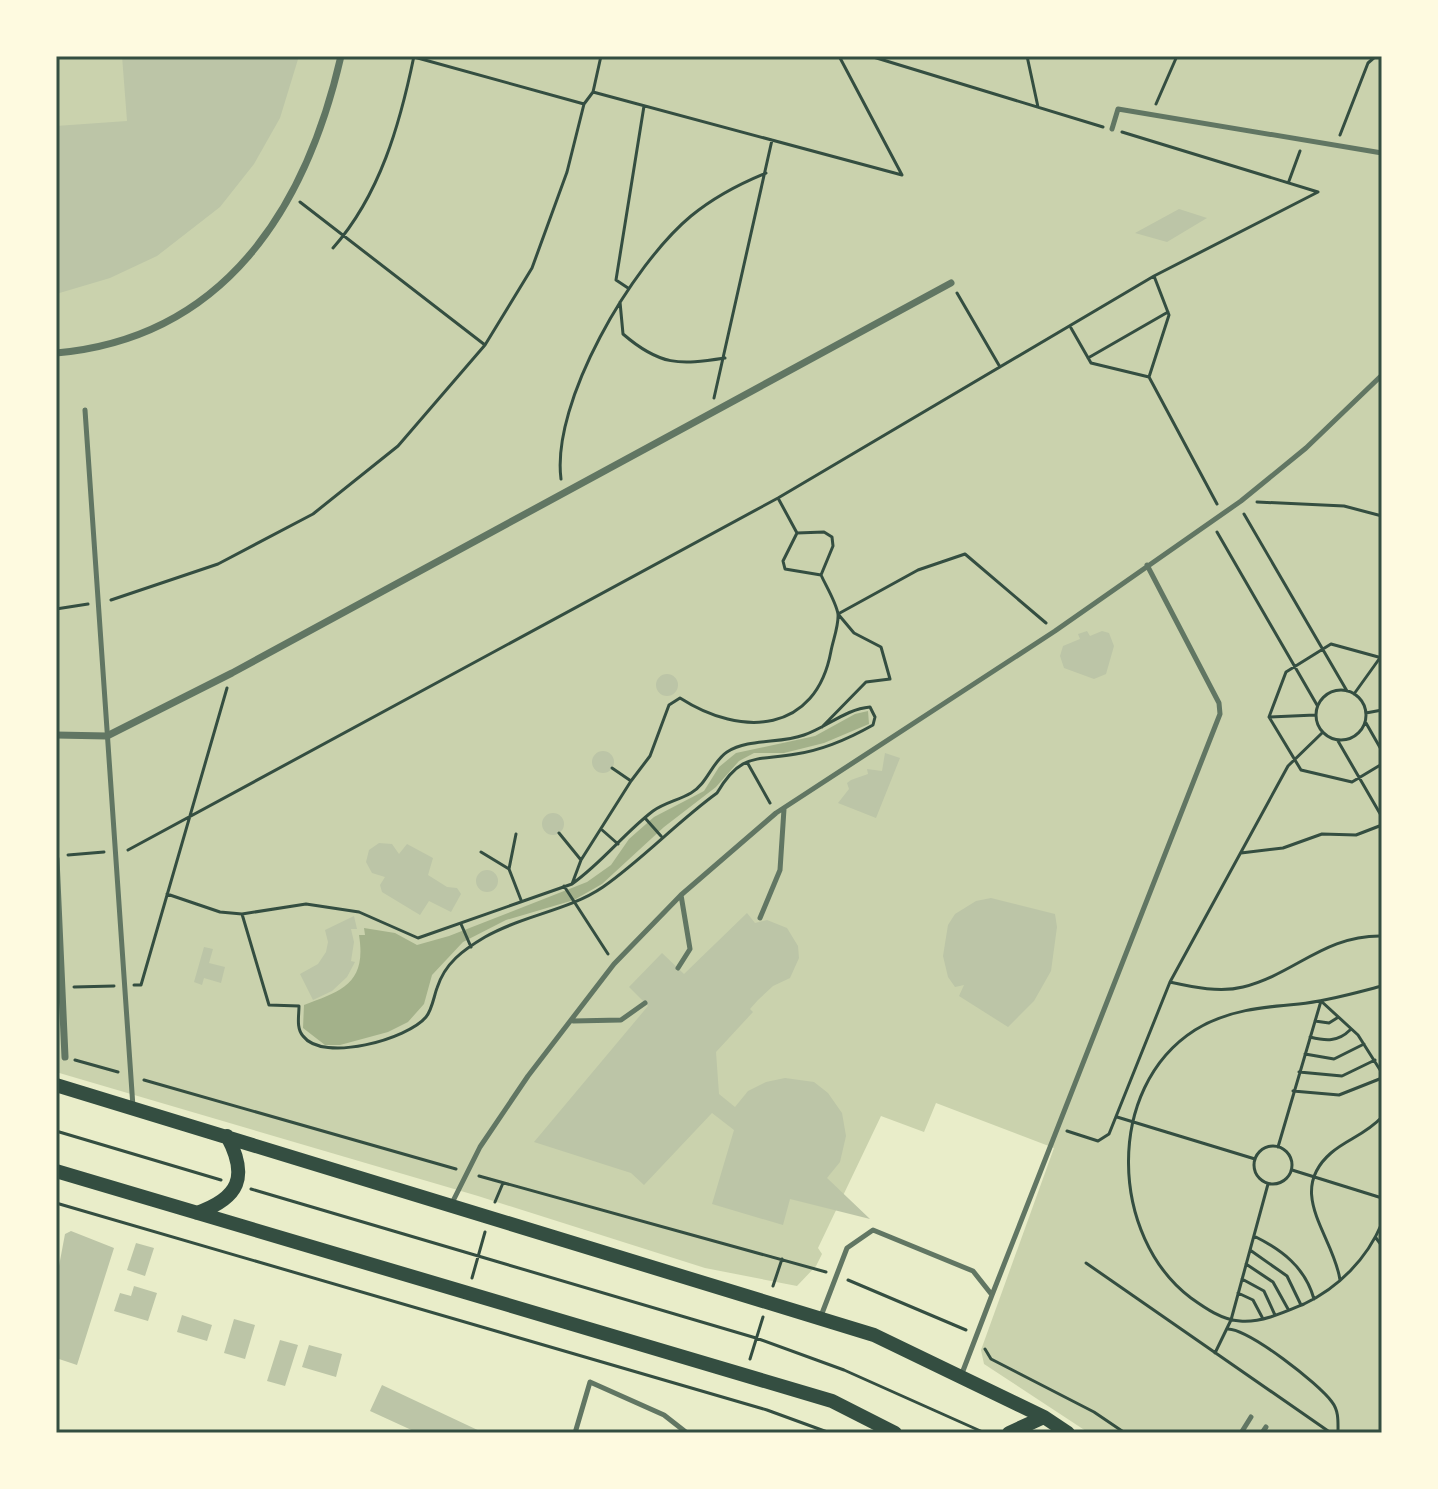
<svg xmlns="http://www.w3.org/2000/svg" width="1438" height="1489" font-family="'Roboto Condensed',sans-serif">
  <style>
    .green { fill: #cad2ad }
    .water { fill: #a3b18a }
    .building { fill: #bcc5a7 }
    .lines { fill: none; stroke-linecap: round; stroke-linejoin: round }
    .path { stroke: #344e41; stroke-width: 3 }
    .service { stroke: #617663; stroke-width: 5 }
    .pedestrian { stroke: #617663; stroke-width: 7 }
    .secondary { stroke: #344e41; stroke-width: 14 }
    .neatline { fill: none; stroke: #344e41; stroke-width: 3 }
  </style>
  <rect width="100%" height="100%" fill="#e9edc9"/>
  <!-- green -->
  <path class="green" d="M56 56H1382V1433H1089L984 1364 981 1350 1054 1148 936 1103 924 1132 881 1116 818 1248 822 1254 816 1266 797 1286 705 1268 478 1196 56 1072Z"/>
  <!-- water -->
  <path class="water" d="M868 711 869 724 824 743 784 753H754L739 761 716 787 664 827 602 884 574 900 506 920 463 942 432 975 424 1004 408 1022 388 1032 340 1045H325L303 1028 304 1005C341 991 367 984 359 935H365L364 928 395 933 417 945 449 936 587 882 611 865 629 839 654 817 704 791 719 767 736 753 815 736 855 714Z"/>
  <!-- building -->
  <path class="building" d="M122 56H299L280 118 254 164 220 207 157 256 110 278 56 294V126L127 121Z
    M1179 209 1207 218 1167 242 1135 233Z
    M1087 631 1090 636 1102 631 1109 633 1114 646 1106 674 1094 679 1064 668 1060 656 1063 646 1080 639 1078 634Z
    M656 685a11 11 0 1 1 22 0a11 11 0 1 1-22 0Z
    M592 762a11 11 0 1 1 22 0a11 11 0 1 1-22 0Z
    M885 753 900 758 876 818 838 803 849 789 847 783 851 780 868 774 867 769 882 771Z
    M542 824a11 11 0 1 1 22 0a11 11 0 1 1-22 0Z
    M379 843 392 844 399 854 407 844 433 858 428 875 447 887 457 888 461 894 451 912 429 901 420 915 382 892 380 885 385 877 372 873 366 862 369 850Z
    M476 881a11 11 0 1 1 22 0a11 11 0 1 1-22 0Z
    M991 898 1055 914 1057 927 1051 971 1034 1001 1008 1027 959 996 964 985 955 987 948 977 943 956 948 925 955 914 976 901Z
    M747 913 755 923 767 920 787 928 798 946 799 958 790 978 773 986 758 1000 750 1009 753 1012 716 1052 719 1094 735 1107 748 1091 766 1082 785 1078 814 1082 828 1093 842 1113 846 1136 840 1162 827 1178 870 1219 790 1199 783 1225 712 1204 734 1130 712 1113 644 1185 631 1173 534 1142 648 1006 629 987 662 953 684 974Z
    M354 916 357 929H351L354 942 351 961 355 962 347 977 332 991 313 1000 300 974 318 964 326 952 328 942 325 930Z
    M204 947 213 949 209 963 225 967 221 983 204 978 202 985 194 982Z
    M71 1231 114 1248 77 1365 56 1358V1282L65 1234Z
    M136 1243 154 1248 145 1276 127 1270Z
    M134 1286 157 1293 148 1321 114 1311 120 1293 131 1296Z
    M182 1315 212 1325 207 1341 177 1332Z
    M234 1319 255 1325 245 1359 224 1353Z
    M280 1340 298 1345 285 1386 267 1381Z
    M309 1345 342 1354 336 1377 302 1367Z
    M382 1385 484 1433H418L370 1411Z"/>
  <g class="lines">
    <!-- path -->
    <path class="path" d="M870 56 1103 127
      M1027 56 1038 107
      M414 57 584 104
      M593 92 902 175 839 56
      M1156 104 1177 56
      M1122 132 1318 192 1154 276
      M1340 135 1368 63 1376 56
      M1289 181 1300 151
      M300 202 485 345
      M333 248C380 195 400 124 414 56
      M628 288 616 280 644 106
      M957 293 1000 367
      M620 302 623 334C660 366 679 365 725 358
      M1088 358 1168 312
      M1149 377 1217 504
      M714 398 772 140
      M561 479C551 402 632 265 691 216 714 197 739 184 766 173
      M778 498 797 533
      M1257 502 1344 506 1382 516
      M1244 514 1347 691
      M824 532 832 537 833 546 821 575 785 569 783 561 797 533Z
      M1217 532 1317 705
      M111 600 218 564 313 514 398 446 485 345 532 268 567 172 584 104 593 92 601 56
      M56 609 88 604
      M1382 658 1331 644 1286 672 1269 717 1301 770 1352 782 1382 764
      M1316 715a25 25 0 1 1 50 0a25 25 0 1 1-50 0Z
      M1354 694 1382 655
      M1366 713 1382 710
      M1269 717 1315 715
      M1366 723 1382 751
      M822 727 866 682 890 679 881 647 854 633 838 614 918 570 965 554 1046 623
      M1338 741 1382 817
      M747 762 770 803
      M612 768 631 781 650 756 669 705 680 698C742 738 816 733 831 651 833 640 839 625 838 614 836 602 826 586 821 575
      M645 818 661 836
      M601 829 618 844
      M559 833 581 860
      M516 834 509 869 521 900
      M128 850 778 498 1154 276 1169 315 1149 377 1091 363 1071 328
      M481 852 509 869
      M1241 853 1283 848 1322 834 1356 835 1382 825
      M68 855 104 852
      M564 886 608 954
      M167 894 220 912 242 914 306 904 359 912 418 938 572 884 581 860 631 781
      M242 914 269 1005 299 1006C299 1016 296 1028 303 1036 323 1063 408 1039 426 1017 432 1010 434 996 437 988 445 963 463 950 485 937 523 915 568 911 603 887 643 859 677 822 717 793 741 752 756 761 796 754 823 750 850 738 873 725L875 717 870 707C846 709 827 727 804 735 780 744 749 738 727 752 712 762 707 784 691 793 679 800 664 803 653 811 623 834 604 861 572 884
      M461 924 471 947
      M1170 982C1193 987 1220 993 1243 987 1295 974 1324 935 1382 936
      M134 985H141L227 688
      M1382 986C1355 993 1328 1001 1299 1004 1263 1007 1227 1010 1195 1030 1104 1088 1110 1237 1191 1298 1205 1308 1222 1320 1240 1321 1261 1323 1285 1312 1304 1304 1338 1288 1367 1259 1382 1223
      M74 987 114 986
      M1315 1021 1329 1023 1337 1018
      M1310 1037C1326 1041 1338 1042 1350 1030
      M1305 1054 1334 1059 1364 1044
      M75 1060 118 1072
      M1299 1072 1342 1076 1375 1060
      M144 1080 456 1169
      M1293 1091 1339 1095 1382 1078
      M1117 1117 1255 1159
      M56 1131 221 1180
      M1067 1131 1098 1141 1109 1134 1170 982 1288 766 1322 733
      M1254 1165a19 19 0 1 1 38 0a19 19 0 1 1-38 0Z
      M1278 1147 1321 1001 1358 1035 1382 1073
      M1292 1170 1382 1198
      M479 1176 826 1272
      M251 1189 756 1338 844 1370 985 1433
      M495 1202 503 1183
      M56 1203 767 1410 830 1433
      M1254 1236C1282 1250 1305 1267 1314 1299
      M1376 1238 1382 1246
      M1250 1250 1287 1276 1301 1305
      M1086 1263 1331 1433
      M1246 1264 1273 1282 1288 1309
      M472 1278 485 1232
      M1242 1279 1264 1291 1275 1315
      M848 1280 966 1330
      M1340 1280C1334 1236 1285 1193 1331 1153 1347 1139 1365 1135 1382 1117
      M773 1286 782 1259
      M1238 1293 1253 1300 1262 1317
      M1228 1329C1250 1330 1318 1383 1332 1402 1339 1411 1338 1422 1338 1433
      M985 1349 991 1359 1094 1412 1125 1433
      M1215 1353 1231 1320 1268 1184
      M750 1359 763 1317"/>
    <!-- service -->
    <path class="service" d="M1112 129 1118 109 1382 153
      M85 410 133 1107
      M760 918 780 870 784 809
      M678 968 690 949 681 895
      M573 1021 621 1020 645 1003
      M452 1203 480 1147 528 1076 614 964 681 895 776 813 1055 631 1241 501 1306 448 1382 375
      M992 1295 1220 714 1219 703 1147 565
      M821 1316 847 1248 873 1230 973 1271 992 1295 961 1376
      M575 1433 590 1382 664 1415 687 1433
      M1241 1433 1251 1417
      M1262 1433 1266 1427"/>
    <!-- pedestrian -->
    <path class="pedestrian" d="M56 353C225 338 306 208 341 56
      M56 735 107 736 232 673 951 283
      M56 859 65 1057"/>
    <!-- secondary -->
    <path class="secondary" d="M56 1085 874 1335 1044 1417 1068 1433
      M56 1171 832 1401 895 1433
      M197 1213C239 1198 249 1177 227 1136
      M1009 1433 1044 1417"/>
  </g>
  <!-- border -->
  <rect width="1438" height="1489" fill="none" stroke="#fefae0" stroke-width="116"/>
  <rect x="58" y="58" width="1322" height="1373" class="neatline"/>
</svg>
